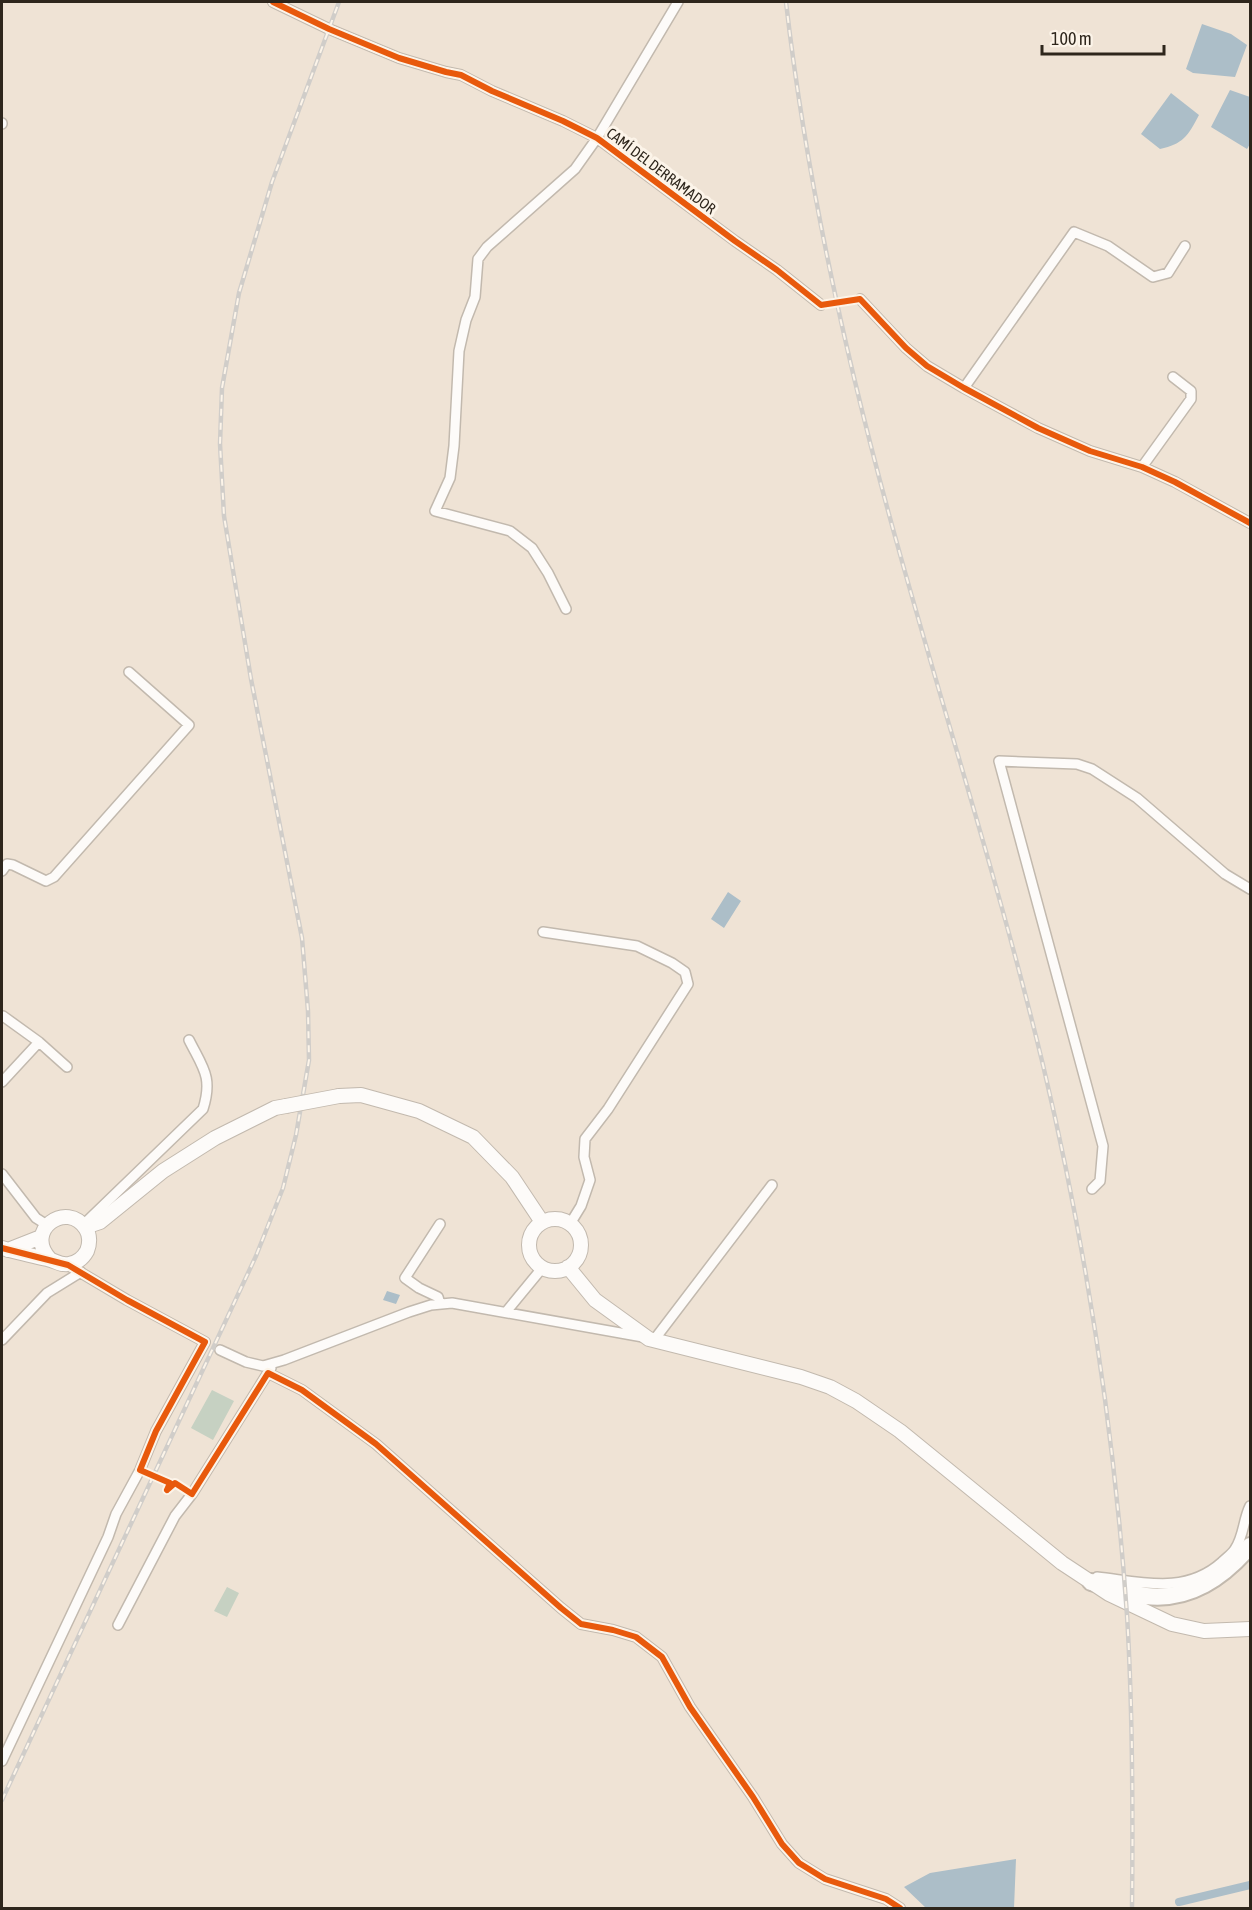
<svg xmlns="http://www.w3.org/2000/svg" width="1252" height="1910" font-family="'Asap Condensed',sans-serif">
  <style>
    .green { fill: #c6d1c2 }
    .water { fill: #acbec8 }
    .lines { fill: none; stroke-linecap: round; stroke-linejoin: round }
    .canal { stroke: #acbec8; stroke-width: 8 }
    .street-tunnel { stroke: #c8bdb0; stroke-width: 9; stroke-dasharray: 9 4.5; stroke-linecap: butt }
    .street-casing { stroke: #c2b9ae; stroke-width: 12 }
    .secondary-casing { stroke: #c2b9ae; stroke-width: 16 }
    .highway-casing { stroke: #c2b9ae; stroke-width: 20 }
    .street { stroke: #fdfbf9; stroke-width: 9 }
    .secondary { stroke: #fdfbf9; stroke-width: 14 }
    .highway { stroke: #fdfbf9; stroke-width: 16 }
    .rail-casing { stroke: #d0cdc9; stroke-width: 4.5 }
    .rail { stroke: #fcf4e9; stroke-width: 2; stroke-dasharray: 7; stroke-linecap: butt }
    .secondary-bridge-casing { stroke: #c2b9ae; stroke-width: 16; stroke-linecap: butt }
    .secondary-bridge { stroke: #fdfbf9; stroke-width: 14 }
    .cycleway-casing { stroke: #fcf4e9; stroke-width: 10 }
    .cycleway { stroke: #e8590c; stroke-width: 6 }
    .labels { text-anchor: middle; stroke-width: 6; stroke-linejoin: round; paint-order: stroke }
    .street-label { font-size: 15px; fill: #2e261c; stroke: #fcf4e9 }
  </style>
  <rect width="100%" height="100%" fill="#efe3d5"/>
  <!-- green -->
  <path class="green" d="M212 1390 234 1401 213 1440 191 1428Z
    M227 1587 239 1593 227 1617 214 1611Z"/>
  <!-- water -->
  <path class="water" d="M1202 24 1231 34 1247 45 1235 77 1193 73 1186 69Z
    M1230 90 1250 97V144L1247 149 1211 127Z
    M1171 93 1199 115C1188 136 1183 144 1160 149L1141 134Z
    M728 892 741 901 724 928 711 919Z
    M387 1291 400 1295 396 1304 383 1300Z
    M1016 1859 1014 1908H926L904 1887 930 1873Z"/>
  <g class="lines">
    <!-- canal -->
    <path class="canal" d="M1179 1902 1250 1885"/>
    <!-- street-tunnel -->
    <path class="street-tunnel" d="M821 305 860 299"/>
    <!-- street casing -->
    <g class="street-casing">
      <path id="street" d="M273 2 329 29 399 58 446 72 461 75 492 91 563 121 597 138 735 241 777 270 821 305
        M2 124V123
        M860 299 906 348 927 366 964 388 1038 428 1090 451 1142 467 1175 482 1250 523
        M964 388 1074 232 1108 246 1153 277 1168 273 1185 246
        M1142 467 1191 399V391L1173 377
        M566 609 548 573 532 548 510 531 435 511 450 478 454 446 459 351 466 320 475 297 478 259 487 247 575 169 597 138 678 2
        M2 871 7 864 13 865 46 881 54 877 189 725 129 672
        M543 932 637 946 672 963 685 972 688 984 608 1109 585 1139 584 1157 590 1180 581 1206 570 1224
        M39 1042 67 1067
        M2 1082 39 1042 3 1016
        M2 1174 36 1218 47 1225
        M1092 1189 1100 1181 1103 1146 999 761 1077 764 1092 769 1137 798 1225 874 1250 889
        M440 1224 405 1278 419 1288 438 1297 440 1304
        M83 1225 203 1109C213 1077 203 1068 189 1040
        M506 1312 543 1267
        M2 1340 47 1293 81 1272
        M654 1340 772 1185
        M220 1350 246 1362 263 1366 284 1360 409 1312 431 1305 452 1303 643 1337
        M268 1373 302 1390 376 1444 561 1608 581 1624 613 1630 636 1637 662 1657 690 1707 753 1797 782 1844 799 1863 825 1879 886 1899 900 1908
        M1097 1577C1142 1582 1185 1595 1222 1562 1226 1558 1232 1554 1235 1549 1244 1536 1243 1520 1250 1506
        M118 1625 175 1516 192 1494 271 1368
        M2 1761 108 1537 116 1514 140 1470 156 1431 205 1342 127 1300 68 1265"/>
    </g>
    <!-- secondary casing -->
    <g class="secondary-casing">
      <path id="secondary" d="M339 1096 361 1095 419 1111 473 1137 512 1177 542 1222
        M529 1245a26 26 0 1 1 52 0a26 26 0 1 1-52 0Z
        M85 1227 100 1222 163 1171 215 1138 275 1108 286 1106
        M2 1248C17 1252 32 1256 47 1259 55 1260 60 1266 69 1264 77 1263 83 1258 87 1251 90 1244 90 1235 86 1229 67 1199 23 1231 50 1259
        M8 1250 41 1237
        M568 1267 595 1300 649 1339 801 1377 830 1387 856 1401 900 1431 1062 1563 1109 1594 1172 1624 1204 1631 1250 1629"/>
    </g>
    <!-- highway casing -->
    <g class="highway-casing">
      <path id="highway" d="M1091 1582C1109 1586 1128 1594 1146 1596 1190 1601 1223 1577 1250 1546"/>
    </g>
    <!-- street -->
    <use href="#street" class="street"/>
    <!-- secondary -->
    <use href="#secondary" class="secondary"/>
    <!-- highway -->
    <use href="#highway" class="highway"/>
    <!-- rail casing -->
    <g class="rail-casing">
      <path id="rail" d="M786 2C807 186 848 368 898 547 946 720 1001 891 1043 1065 1086 1246 1114 1430 1127 1615 1133 1713 1133 1811 1132 1908
        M2 1800 256 1256 283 1188 296 1135 309 1060 308 1011 302 938 251 679 224 516 220 444 222 388 239 293 272 182 339 2"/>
    </g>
    <!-- rail -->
    <use href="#rail" class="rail"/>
    <!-- secondary-bridge casing -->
    <g class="secondary-bridge-casing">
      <path id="secondary-bridge" d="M286 1106 339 1096"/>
    </g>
    <!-- secondary-bridge -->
    <use href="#secondary-bridge" class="secondary-bridge"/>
    <!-- cycleway casing -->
    <g class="cycleway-casing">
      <path id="cycleway" d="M273 2 329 29 399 58 446 72 461 75 492 91 563 121 597 138 735 241 777 270 821 305 860 299 906 348 927 366 964 388 1038 428 1090 451 1142 467 1175 482 1250 523
        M2 1248 68 1265 127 1300 205 1342 156 1431 140 1470 170 1483 167 1490
        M167 1490 175 1483 192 1494 268 1373 302 1390 376 1444 561 1608 581 1624 613 1630 636 1637 662 1657 690 1707 753 1797 782 1844 799 1863 825 1879 886 1899 900 1908"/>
    </g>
    <!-- cycleway -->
    <use href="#cycleway" class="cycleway"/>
  </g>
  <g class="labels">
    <!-- street labels -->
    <g class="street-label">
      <text transform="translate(661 171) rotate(37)" y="5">CAMÍ DEL DERRAMADOR</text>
    </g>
  </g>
  <!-- border -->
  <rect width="1252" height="1910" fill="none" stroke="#2e261c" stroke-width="6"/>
  <!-- scale -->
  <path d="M1042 45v9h122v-9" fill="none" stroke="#2e261c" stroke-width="3"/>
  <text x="1051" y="45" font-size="18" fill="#2e261c" stroke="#fcf4e9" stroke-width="4.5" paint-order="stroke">100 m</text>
</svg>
